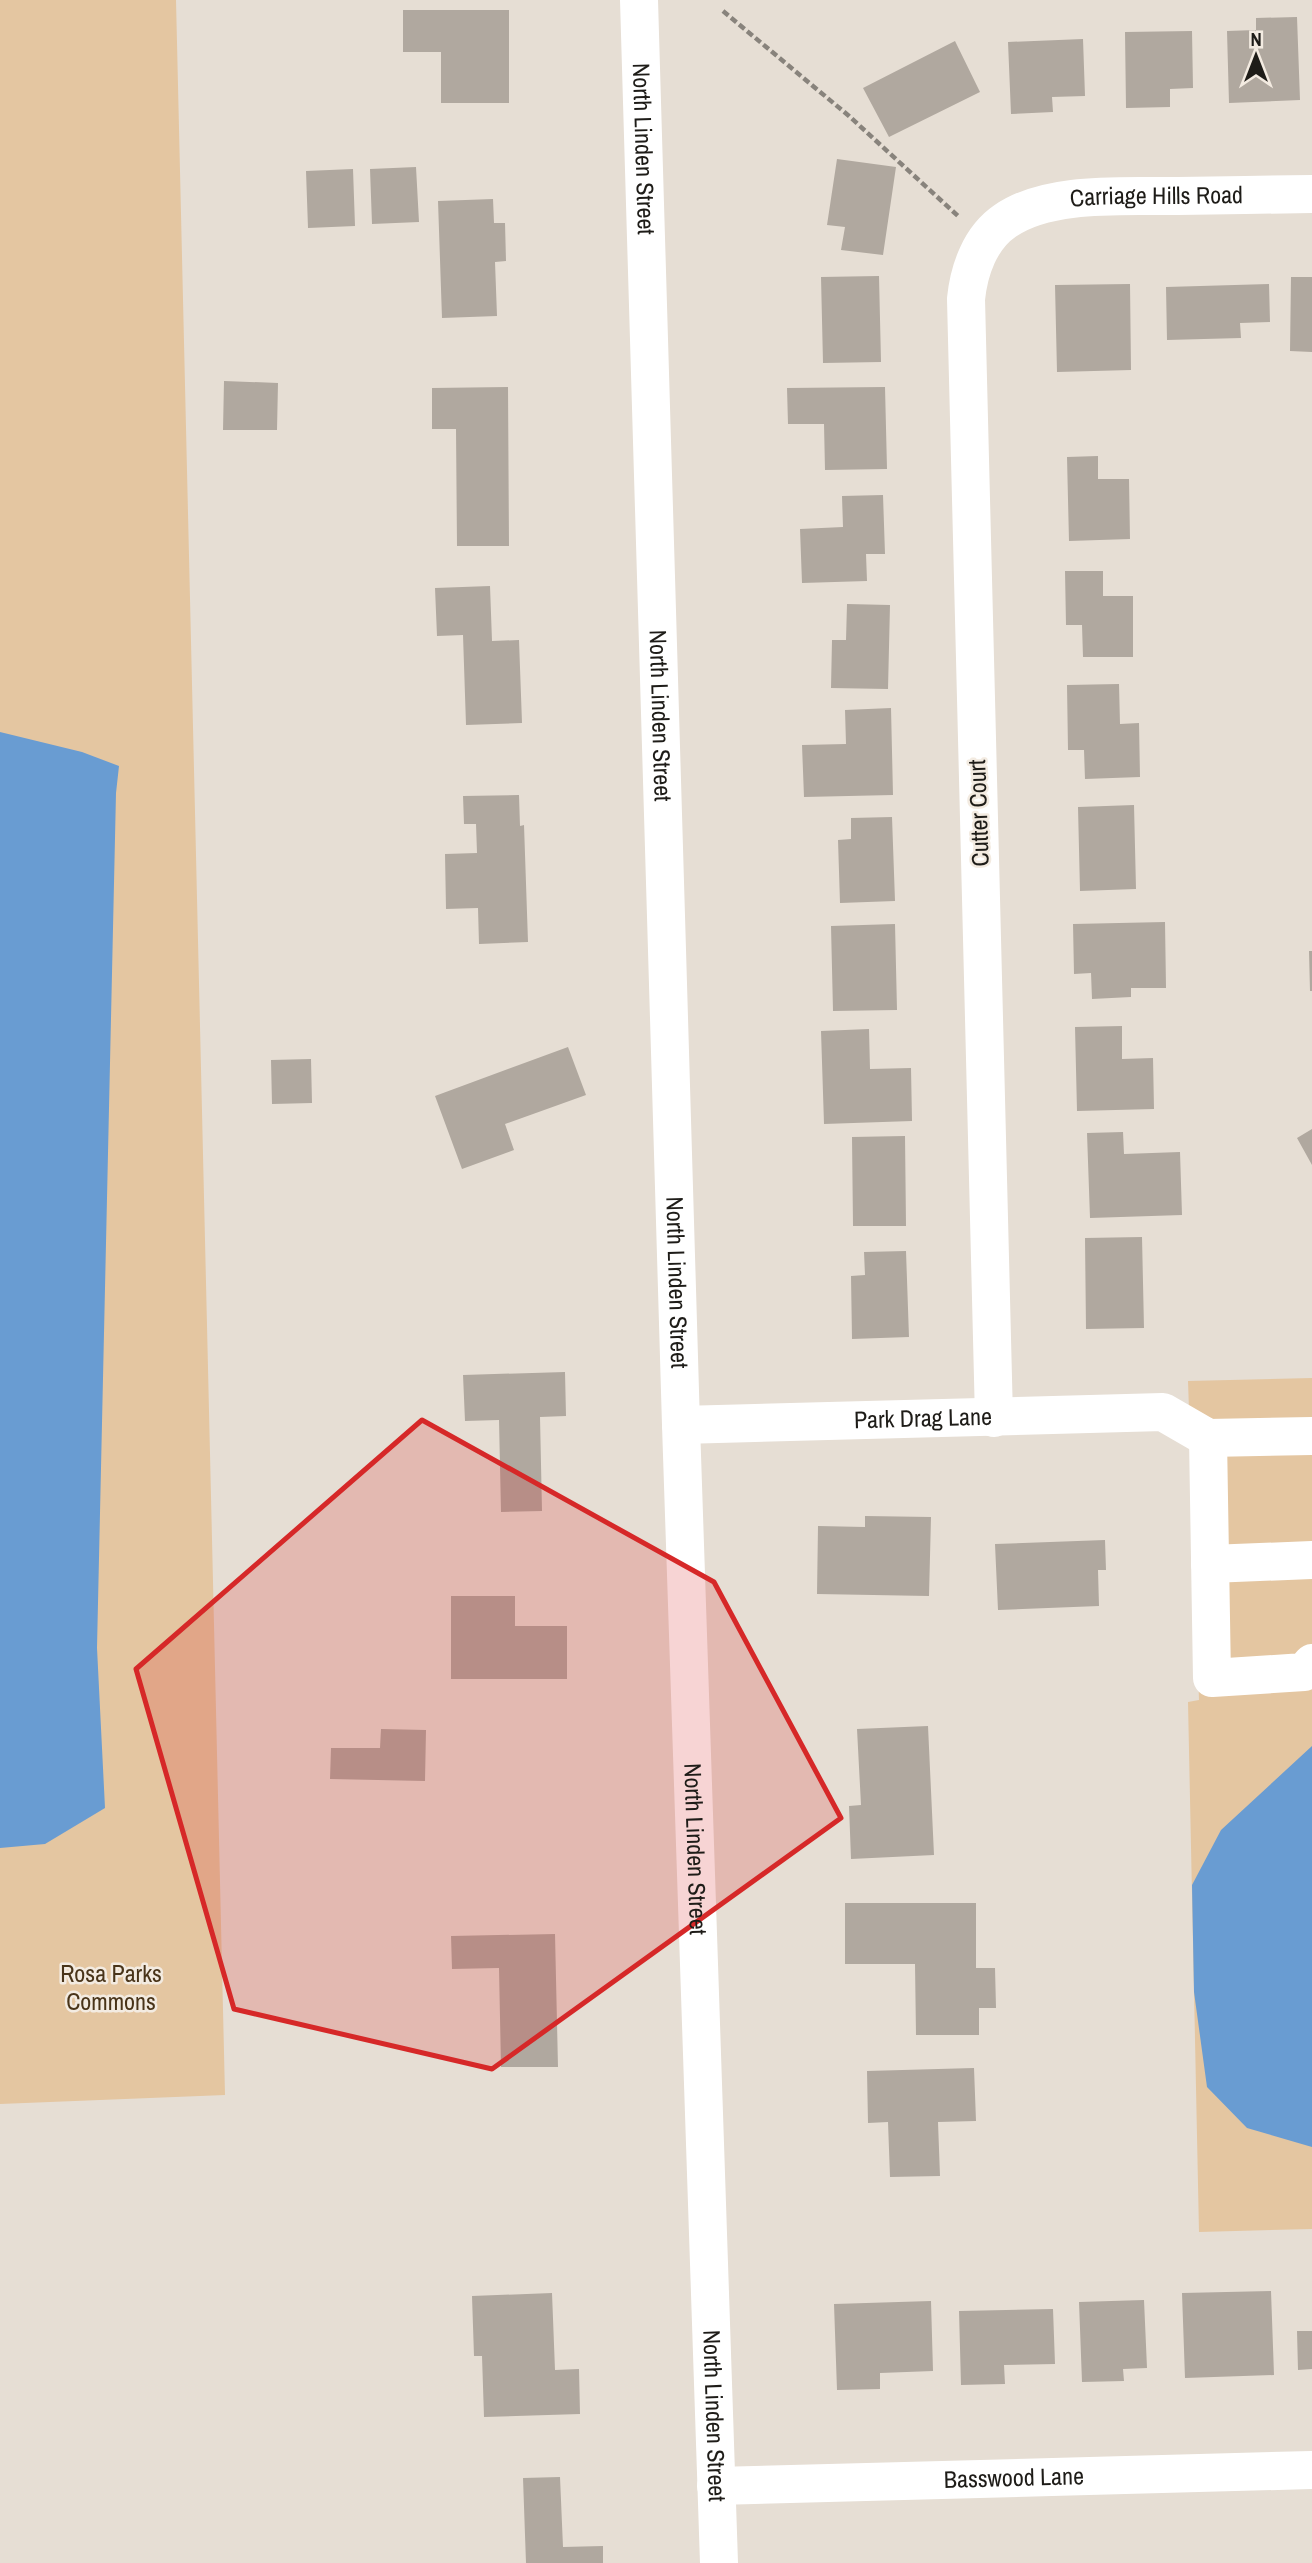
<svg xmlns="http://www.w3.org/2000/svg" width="1312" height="2563" font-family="'Archivo Narrow',sans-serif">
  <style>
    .green { fill: #e4c6a1 }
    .water { fill: #699cd2 }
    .building { fill: #b0a89f }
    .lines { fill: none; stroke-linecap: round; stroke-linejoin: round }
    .path { stroke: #88837c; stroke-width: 4.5; stroke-dasharray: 7 3.5; stroke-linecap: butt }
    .minor { stroke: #fff; stroke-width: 38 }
    .major { stroke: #fff; stroke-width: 38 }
    .marked { fill: #d62828; fill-opacity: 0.2; stroke: #d62828; stroke-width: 5; stroke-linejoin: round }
    .labels { text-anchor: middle; stroke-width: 5; stroke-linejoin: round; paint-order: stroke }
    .street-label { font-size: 24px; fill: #1e1c18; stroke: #f3ebe1 }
    .park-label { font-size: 24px; fill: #493419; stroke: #f3ebe1 }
  </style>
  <rect width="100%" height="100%" fill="#e6ded4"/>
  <!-- green -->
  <path class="green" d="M0 0H176L225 2095 0 2104Z
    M1312 1378V2229L1199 2232 1188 1702 1199 1700 1188 1381Z"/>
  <!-- water -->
  <path class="water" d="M0 732 82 752 119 766 116 793 97 1648 105 1808 45 1844 0 1848Z
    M1312 1746V2147L1247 2128 1207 2087 1194 1992 1192 1885 1221 1830Z"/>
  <!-- building -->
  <path class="building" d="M403 10H509V103H441V52H403Z
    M1297 17 1300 100 1229 103 1227 31 1256 30V18Z
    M1192 31 1193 88 1170 89V107L1126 108 1125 32Z
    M1083 39 1085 96 1052 97 1053 112 1011 114 1008 42Z
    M955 41 980 92 889 137 863 88Z
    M837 159 896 167 883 255 841 250 845 227 827 225Z
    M416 167 419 222 372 224 370 169Z
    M353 169 355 226 308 228 306 171Z
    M493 199 494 223H505L506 261 495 262 497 316 442 318 438 201Z
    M879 276 881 362 823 363 821 277Z
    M1291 277H1312V352L1290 351Z
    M1130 284 1131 370 1057 372 1055 285Z
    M1269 284 1270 322 1240 323 1241 338 1167 340 1166 287Z
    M224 381 278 383 277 430H223Z
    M508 387 509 546H457L456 429H432V388Z
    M885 387 887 469 825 470 824 424H788L787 388Z
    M1098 456V479H1129L1130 539 1069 541 1067 457Z
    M883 495 885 554H866L867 581 802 583 800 529 843 527 842 496Z
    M1065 571H1103V596H1133V657H1083L1082 625H1066Z
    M490 586 492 641 519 640 522 723 466 725 463 635 437 636 435 588Z
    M847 604 890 605 888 689 831 688 832 640H846Z
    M1119 684 1120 724 1139 723 1140 777 1085 779 1084 750H1068L1067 685Z
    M891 708 893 795 804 797 802 745 846 744 845 710Z
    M519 795 520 826 524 825 528 942 479 944 478 908 446 909 445 854 477 853 476 824H464L463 796Z
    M1134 805 1136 889 1080 891 1078 807Z
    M892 817 895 901 840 903 838 840 851 839V818Z
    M1165 922 1166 988H1131V997L1092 999 1091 973 1074 974 1073 924Z
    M895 924 897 1010 833 1011 831 926Z
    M1309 951H1312V991H1310Z
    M1122 1026V1059L1153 1058 1154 1109 1077 1111 1075 1027Z
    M869 1029 870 1069 911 1068 912 1121 824 1124 821 1031Z
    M568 1047 586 1095 505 1124 514 1150 462 1169 435 1096Z
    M311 1059 312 1103 272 1104 271 1060Z
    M1312 1129V1165L1297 1138Z
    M1123 1132 1124 1154 1180 1152 1182 1215 1090 1218 1087 1133Z
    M905 1136 906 1226H853L852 1137Z
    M1142 1237 1144 1328 1086 1329 1085 1238Z
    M906 1251 909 1337 852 1339 851 1276 865 1275 864 1252Z
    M565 1372 566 1416 540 1417 542 1511 501 1512 499 1420 465 1421 463 1375Z
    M865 1516 931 1517 929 1596 817 1594 818 1526 865 1527Z
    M1105 1540 1106 1570H1098L1099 1606 998 1610 995 1544Z
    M451 1596H515V1626H567V1679H451Z
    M928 1726 934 1855 851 1859 849 1806 861 1805 857 1729Z
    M381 1729 426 1730 425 1781 330 1779 331 1748H380Z
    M845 1903H976V1968H995L996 2008H979V2035H916L915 1964H845Z
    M555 1934 558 2067H501L499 1968 452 1969 451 1936Z
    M974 2068 976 2121 938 2122 940 2176 890 2177 888 2122 868 2123 867 2071Z
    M1271 2291 1274 2375 1185 2378 1182 2293Z
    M552 2293 555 2370 579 2369 580 2414 484 2417 482 2356H474L472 2296Z
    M1144 2300 1147 2368 1123 2369 1124 2381 1082 2382 1079 2302Z
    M931 2301 933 2371 880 2373V2389L837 2390 834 2304Z
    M1053 2309 1055 2364 1004 2365 1005 2384 961 2385 959 2311Z
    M1297 2331H1312V2369L1298 2370Z
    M560 2477 563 2547 603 2546V2563H526L523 2478Z"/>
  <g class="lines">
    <!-- path -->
    <path class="path" d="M723 11 849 116 958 216"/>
    <!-- minor -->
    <g class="minor">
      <path id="s1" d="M994 1418 966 299C969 270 980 238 1005 221 1049 190 1127 197 1178 196 1223 195 1267 195 1312 194"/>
      <path id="s2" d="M681 1425 1163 1412 1208 1438 1312 1436"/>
      <path d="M1208 1438 1212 1678 1304 1672 1312 1663"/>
      <path d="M1210 1564 1312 1560"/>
      <path id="s3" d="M716 2486 1312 2470"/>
    </g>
    <!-- major -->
    <path class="major" id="s4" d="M639 0 681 1425 719 2563"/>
  </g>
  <!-- marked area -->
  <path class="marked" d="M422 1420 714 1582 841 1818 492 2069 234 2009 136 1669Z"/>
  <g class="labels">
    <!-- street labels -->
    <g class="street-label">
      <text dy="8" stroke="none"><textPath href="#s4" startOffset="149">North Linden Street</textPath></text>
      <text dy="8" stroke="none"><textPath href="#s1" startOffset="1365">Carriage Hills Road</textPath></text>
      <text dy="8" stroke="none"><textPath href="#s4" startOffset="716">North Linden Street</textPath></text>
      <text transform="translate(979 813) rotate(-92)" y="8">Cutter Court</text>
      <text dy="8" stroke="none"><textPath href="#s4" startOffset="1283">North Linden Street</textPath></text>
      <text dy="8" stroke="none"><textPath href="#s2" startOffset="242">Park Drag Lane</textPath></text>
      <text dy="8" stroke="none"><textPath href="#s4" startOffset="1850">North Linden Street</textPath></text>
      <text dy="8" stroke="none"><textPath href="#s4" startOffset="2417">North Linden Street</textPath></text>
      <text dy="8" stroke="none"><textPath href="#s3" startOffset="298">Basswood Lane</textPath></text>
    </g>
    <!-- park labels -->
    <g class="park-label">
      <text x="111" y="1982">Rosa Parks<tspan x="111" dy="28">Commons</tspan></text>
    </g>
  </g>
  <!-- north arrow -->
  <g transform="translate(1256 56)" stroke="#f3ebe1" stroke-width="5" paint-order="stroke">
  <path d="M0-5L12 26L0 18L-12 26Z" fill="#1e1c18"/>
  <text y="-10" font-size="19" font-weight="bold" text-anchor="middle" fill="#1e1c18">N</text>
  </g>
</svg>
